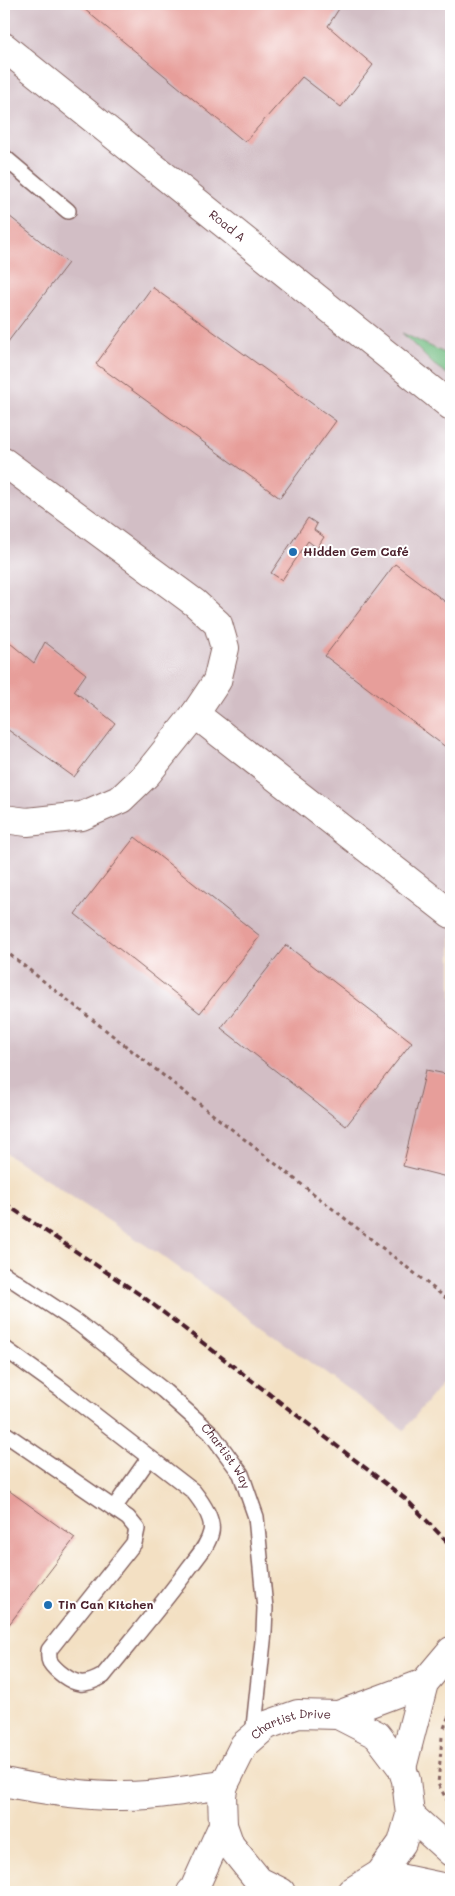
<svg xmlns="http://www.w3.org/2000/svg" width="455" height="1896" font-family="Mali,sans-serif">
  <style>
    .industrial { fill: #d2bec5 }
    .forest { fill: #74bd84; stroke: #5f6e58 }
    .building { fill: #e79e9a }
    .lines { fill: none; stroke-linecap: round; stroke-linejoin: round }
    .lane-casing { stroke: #856360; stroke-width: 18 }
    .street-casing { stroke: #856360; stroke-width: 30 }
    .secondary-casing { stroke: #856360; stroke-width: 30 }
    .primary-casing { stroke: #856360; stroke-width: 30 }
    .path { stroke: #856360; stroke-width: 3; stroke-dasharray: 4 4; stroke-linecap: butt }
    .lane { stroke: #fff; stroke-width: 15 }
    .street { stroke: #fff; stroke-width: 28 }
    .secondary { stroke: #fff; stroke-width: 28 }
    .primary { stroke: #fff; stroke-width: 28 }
    .rail { stroke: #4a1f2b; stroke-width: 4; stroke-dasharray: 8 4; stroke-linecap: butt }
    .poi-dot { fill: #1f6fb2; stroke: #fff; stroke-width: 2 }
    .labels { text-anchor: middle; stroke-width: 4; stroke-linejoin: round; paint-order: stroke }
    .street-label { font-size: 12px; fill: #4a1f2b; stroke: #fff }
    .poi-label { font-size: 12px; font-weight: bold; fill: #4a1f2b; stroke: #fff; text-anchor: start }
  </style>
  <rect width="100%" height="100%" fill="#fff"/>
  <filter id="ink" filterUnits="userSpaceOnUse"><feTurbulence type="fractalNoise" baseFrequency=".02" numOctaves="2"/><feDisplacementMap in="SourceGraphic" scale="10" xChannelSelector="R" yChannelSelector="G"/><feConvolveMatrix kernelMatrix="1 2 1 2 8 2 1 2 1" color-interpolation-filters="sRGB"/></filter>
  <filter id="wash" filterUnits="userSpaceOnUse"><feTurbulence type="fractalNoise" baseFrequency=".0096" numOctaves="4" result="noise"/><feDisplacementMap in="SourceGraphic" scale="20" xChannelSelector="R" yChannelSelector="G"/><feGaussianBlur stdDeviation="1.12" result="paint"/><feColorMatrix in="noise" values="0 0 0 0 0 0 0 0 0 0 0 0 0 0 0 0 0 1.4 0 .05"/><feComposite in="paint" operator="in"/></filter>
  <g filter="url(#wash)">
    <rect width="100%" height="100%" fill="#f3e0c3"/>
    <!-- industrial -->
    <path class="industrial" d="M4 4H451V1372L404 1430 165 1258 4 1152Z"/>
    <!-- forest -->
    <path class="forest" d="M402 333 451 356V377L433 364Z"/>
    <g id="blocks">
      <!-- building -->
      <path class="building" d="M78 4H342L328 26 373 65 341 107 302 77 245 142Z
        M4 212 68 263 4 347Z
        M152 287 336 421 280 498 96 364Z
        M308 518 317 524 314 530 324 537 317 548 308 541 282 580 271 573Z
        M395 564 451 606V751L325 656Z
        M4 611 10 616 4 624Z
        M4 638 34 663 45 642 86 674 74 691 115 723 74 777 4 727Z
        M135 837 260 936 200 1013 75 914Z
        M286 945 412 1042 346 1126 221 1028Z
        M426 1070 451 1075V1178L403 1166Z
        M4 1487 75 1538 4 1631Z"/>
    </g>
  </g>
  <g filter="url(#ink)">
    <use href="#blocks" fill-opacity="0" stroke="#856360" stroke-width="1"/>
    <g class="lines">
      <!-- lane casing -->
      <g class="lane-casing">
        <g id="lane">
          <path d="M4 157 68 211"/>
          <path id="s1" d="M4 1274 78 1323 163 1390 211 1433 241 1474 256 1517 265 1608 264 1632 253 1736"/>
          <path d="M4 1348 61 1389 193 1491C201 1501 214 1519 211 1532 208 1546 197 1557 189 1568 162 1605 132 1640 103 1676 96 1680 88 1684 80 1683 70 1682 55 1670 50 1662 48 1658 49 1653 49 1650L134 1543 137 1529 128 1518 4 1433"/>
          <path d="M114 1508 149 1458"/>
        </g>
      </g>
      <!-- street casing -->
      <g class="street-casing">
        <g id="street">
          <path id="s2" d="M4 47 451 406"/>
          <path d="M4 462 195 603 218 624 225 648 217 681 195 714 451 914"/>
          <path d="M4 819 27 822 82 816 121 799 147 774 195 714"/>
        </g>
      </g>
      <!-- secondary casing -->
      <g class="secondary-casing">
        <g id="secondary">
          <path d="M338 1715 424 1683"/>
          <path d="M402 1768 424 1683 451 1651"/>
          <path d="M410 1815 451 1852"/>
          <path d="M380 1874 451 1889"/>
          <path d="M191 1892 194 1889 223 1825"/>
          <path id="s3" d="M281 1892 259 1881 230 1845 223 1825 222 1795 224 1785 244 1745 267 1725 298 1714 338 1715 377 1735 402 1768 406 1780 410 1815 402 1843 380 1874 351 1892"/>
        </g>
      </g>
      <!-- primary casing -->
      <g class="primary-casing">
        <path id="primary" d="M4 1782C51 1792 99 1799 148 1795 173 1793 199 1788 224 1785"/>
      </g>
      <!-- path -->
      <path class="path" d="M4 950 451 1302
        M444 1728 451 1710
        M442 1737 438 1784 451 1807"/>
      <!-- lane -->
      <use href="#lane" class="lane"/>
      <!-- street -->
      <use href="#street" class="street"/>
      <!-- secondary -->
      <use href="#secondary" class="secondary"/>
      <!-- primary -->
      <use href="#primary" class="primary"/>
      <!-- rail -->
      <path class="rail" d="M4 1203 142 1296 407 1500 451 1546"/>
    </g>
  </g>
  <!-- markers -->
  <g class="poi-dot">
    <circle cx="293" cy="552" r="5"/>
    <circle cx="48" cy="1605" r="5"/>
  </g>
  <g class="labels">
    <!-- street labels -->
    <g class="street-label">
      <text dy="4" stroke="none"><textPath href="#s2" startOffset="286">Road A</textPath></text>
      <text dy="4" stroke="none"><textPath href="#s1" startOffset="289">Chartist Way</textPath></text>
      <text dy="4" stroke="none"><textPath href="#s3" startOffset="231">Chartist Drive</textPath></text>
    </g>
    <!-- poi labels -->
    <g class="poi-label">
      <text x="303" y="556">Hidden Gem Café</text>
      <text x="58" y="1609">Tin Can Kitchen</text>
    </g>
  </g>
  <!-- margin -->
  <rect width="455" height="1896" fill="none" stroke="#fff" stroke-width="20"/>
</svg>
